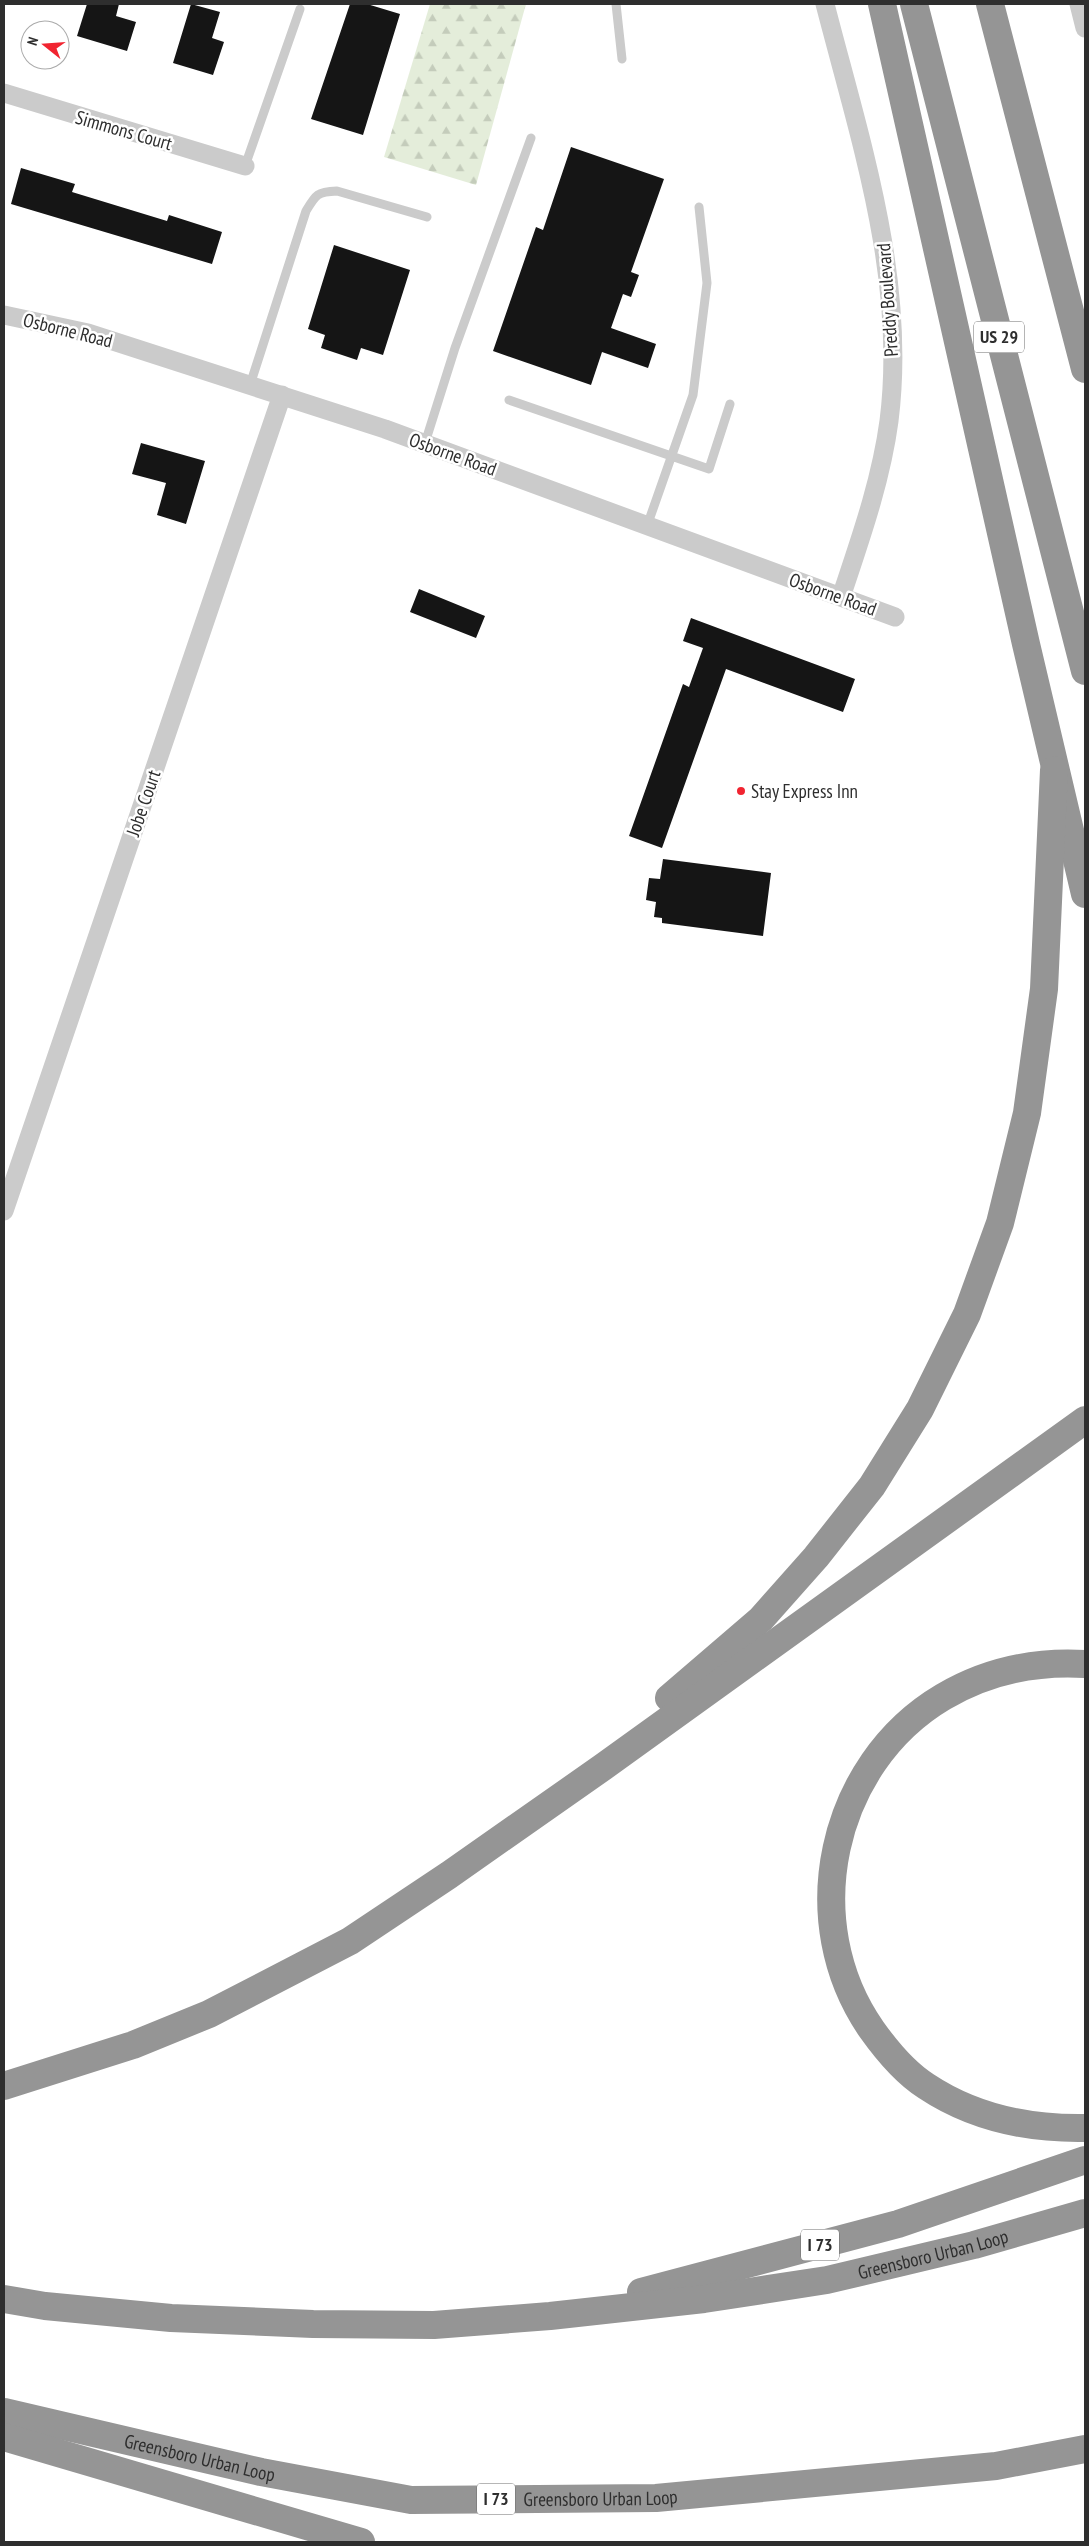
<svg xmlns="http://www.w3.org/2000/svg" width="1089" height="2546" font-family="'PT Sans Narrow',sans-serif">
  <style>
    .forest { fill: url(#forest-firs) }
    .building { fill: #151515 }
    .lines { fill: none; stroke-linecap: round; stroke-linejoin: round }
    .service { stroke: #cbcbcb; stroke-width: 9 }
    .minor { stroke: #cbcbcb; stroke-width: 19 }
    .motorway { stroke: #959595; stroke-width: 28 }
    .poi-dot { fill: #f12430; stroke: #fff; stroke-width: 2 }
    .labels { text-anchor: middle; stroke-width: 5; stroke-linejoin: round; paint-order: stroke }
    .shield { fill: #fff; stroke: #6d6d6d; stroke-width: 1 }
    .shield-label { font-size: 18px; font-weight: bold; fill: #2e2e2e }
    .street-label { font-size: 19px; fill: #2e2e2e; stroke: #fff }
    .poi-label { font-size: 19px; fill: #2e2e2e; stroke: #fff; text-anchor: start }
  </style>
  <defs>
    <pattern id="forest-firs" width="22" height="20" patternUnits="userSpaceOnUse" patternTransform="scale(1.25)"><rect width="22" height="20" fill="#e4edda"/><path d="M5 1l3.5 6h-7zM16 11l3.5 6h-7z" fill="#c4ccbb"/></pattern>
  </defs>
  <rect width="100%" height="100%" fill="#fff"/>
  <!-- forest -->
  <path class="forest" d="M430 4H526L476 185 384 157Z"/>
  <!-- building -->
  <path class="building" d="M87 4H119L116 16 136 22 127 51 77 36Z
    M191 4 220 12 212 38 224 42 213 75 173 63Z
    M350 4H367L400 14 363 135 311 119Z
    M571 147 664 179 631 272 639 275 631 297 623 294 611 328 656 344 648 368 602 352 591 385 493 351 536 227 543 230Z
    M21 168 75 184 72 192 167 221 169 215 222 232 212 264 11 204Z
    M334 245 410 270 383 355 361 348 357 360 321 348 325 335 308 329Z
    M141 443 205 461 186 524 157 515 166 483 132 474Z
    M419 589 485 616 476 638 410 612Z
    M691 618 855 679 843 712 726 669 662 848 629 836 683 684 689 687 703 648 683 641Z
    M663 859 771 873 763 936 662 923V918L654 917 656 902 646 900 649 878 660 879Z"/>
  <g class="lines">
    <!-- service -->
    <path class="service" d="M616 4 622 59
      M245 166 300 9
      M250 385 306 211C316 194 317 192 337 191L427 217
      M509 400 709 469 730 404
      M425 443 455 348 531 138
      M647 526 693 395 707 283 699 207"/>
    <!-- minor -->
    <path class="minor" d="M825 4C860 140 907 279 889 421 881 481 860 540 841 597
      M1079 4 1085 28
      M4 93 245 166
      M4 315 88 333 385 429 895 617
      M4 1211 282 395"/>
    <!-- motorway -->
    <g class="motorway">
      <path d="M882 4 1026 644 1085 894"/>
      <path d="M914 4 1085 671"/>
      <path d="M990 4 1085 369"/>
      <path d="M1085 1664C1035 1661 987 1671 943 1697 830 1764 796 1922 872 2030 887 2051 904 2072 926 2086 974 2118 1028 2129 1085 2128"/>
      <path d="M669 1698 761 1619 816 1557 872 1486 920 1409 967 1314 1000 1223 1027 1113 1044 989 1054 770"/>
      <path d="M4 2086 133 2045 209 2014 350 1941 449 1875 603 1767 1085 1420"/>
      <path d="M641 2292 898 2224 1085 2160"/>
      <path id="s1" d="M4 2299 45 2306 171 2318 313 2324 434 2325 550 2316 704 2299 827 2280 974 2245 1085 2213"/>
      <path id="s2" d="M4 2412 261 2472 411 2500 656 2498 996 2466 1085 2449"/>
      <path d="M4 2437 361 2542"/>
    </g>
  </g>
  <!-- markers -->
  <circle class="poi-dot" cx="741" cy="791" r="5"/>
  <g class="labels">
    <!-- shield labels -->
    <g class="shield">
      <rect x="974" y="321.5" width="50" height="31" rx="4"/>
      <rect x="801" y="2229.5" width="38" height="31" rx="4"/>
      <rect x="477" y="2483.5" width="38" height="31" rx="4"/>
    </g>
    <g class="shield-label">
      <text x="999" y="343">US 29</text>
      <text x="820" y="2251">I 73</text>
      <text x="496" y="2505">I 73</text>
    </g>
    <!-- street labels -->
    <g class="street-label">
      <text transform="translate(124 130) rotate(16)" y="7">Simmons Court</text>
      <text transform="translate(887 300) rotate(-94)" y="7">Preddy Boulevard</text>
      <text transform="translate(68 330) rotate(14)" y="7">Osborne Road</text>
      <text transform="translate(453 454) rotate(20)" y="7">Osborne Road</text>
      <text transform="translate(833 594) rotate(20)" y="7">Osborne Road</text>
      <text transform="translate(143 803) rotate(-71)" y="7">Jobe Court</text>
      <text dy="7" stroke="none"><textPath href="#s1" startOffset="936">Greensboro Urban Loop</textPath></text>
      <text dy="7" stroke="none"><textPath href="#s2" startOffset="201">Greensboro Urban Loop</textPath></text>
      <text dy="7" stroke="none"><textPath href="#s2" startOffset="606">Greensboro Urban Loop</textPath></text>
    </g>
    <!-- poi labels -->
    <g class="poi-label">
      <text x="751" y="798">Stay Express Inn</text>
    </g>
  </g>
  <!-- border -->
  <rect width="1089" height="2546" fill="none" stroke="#2e2e2e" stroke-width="10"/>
  <!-- north arrow -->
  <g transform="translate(45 45) rotate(287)"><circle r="24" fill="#ffffff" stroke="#ababab"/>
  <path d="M0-4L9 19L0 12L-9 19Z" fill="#f12430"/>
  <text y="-8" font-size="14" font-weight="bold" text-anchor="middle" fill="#2e2e2e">N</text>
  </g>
</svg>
